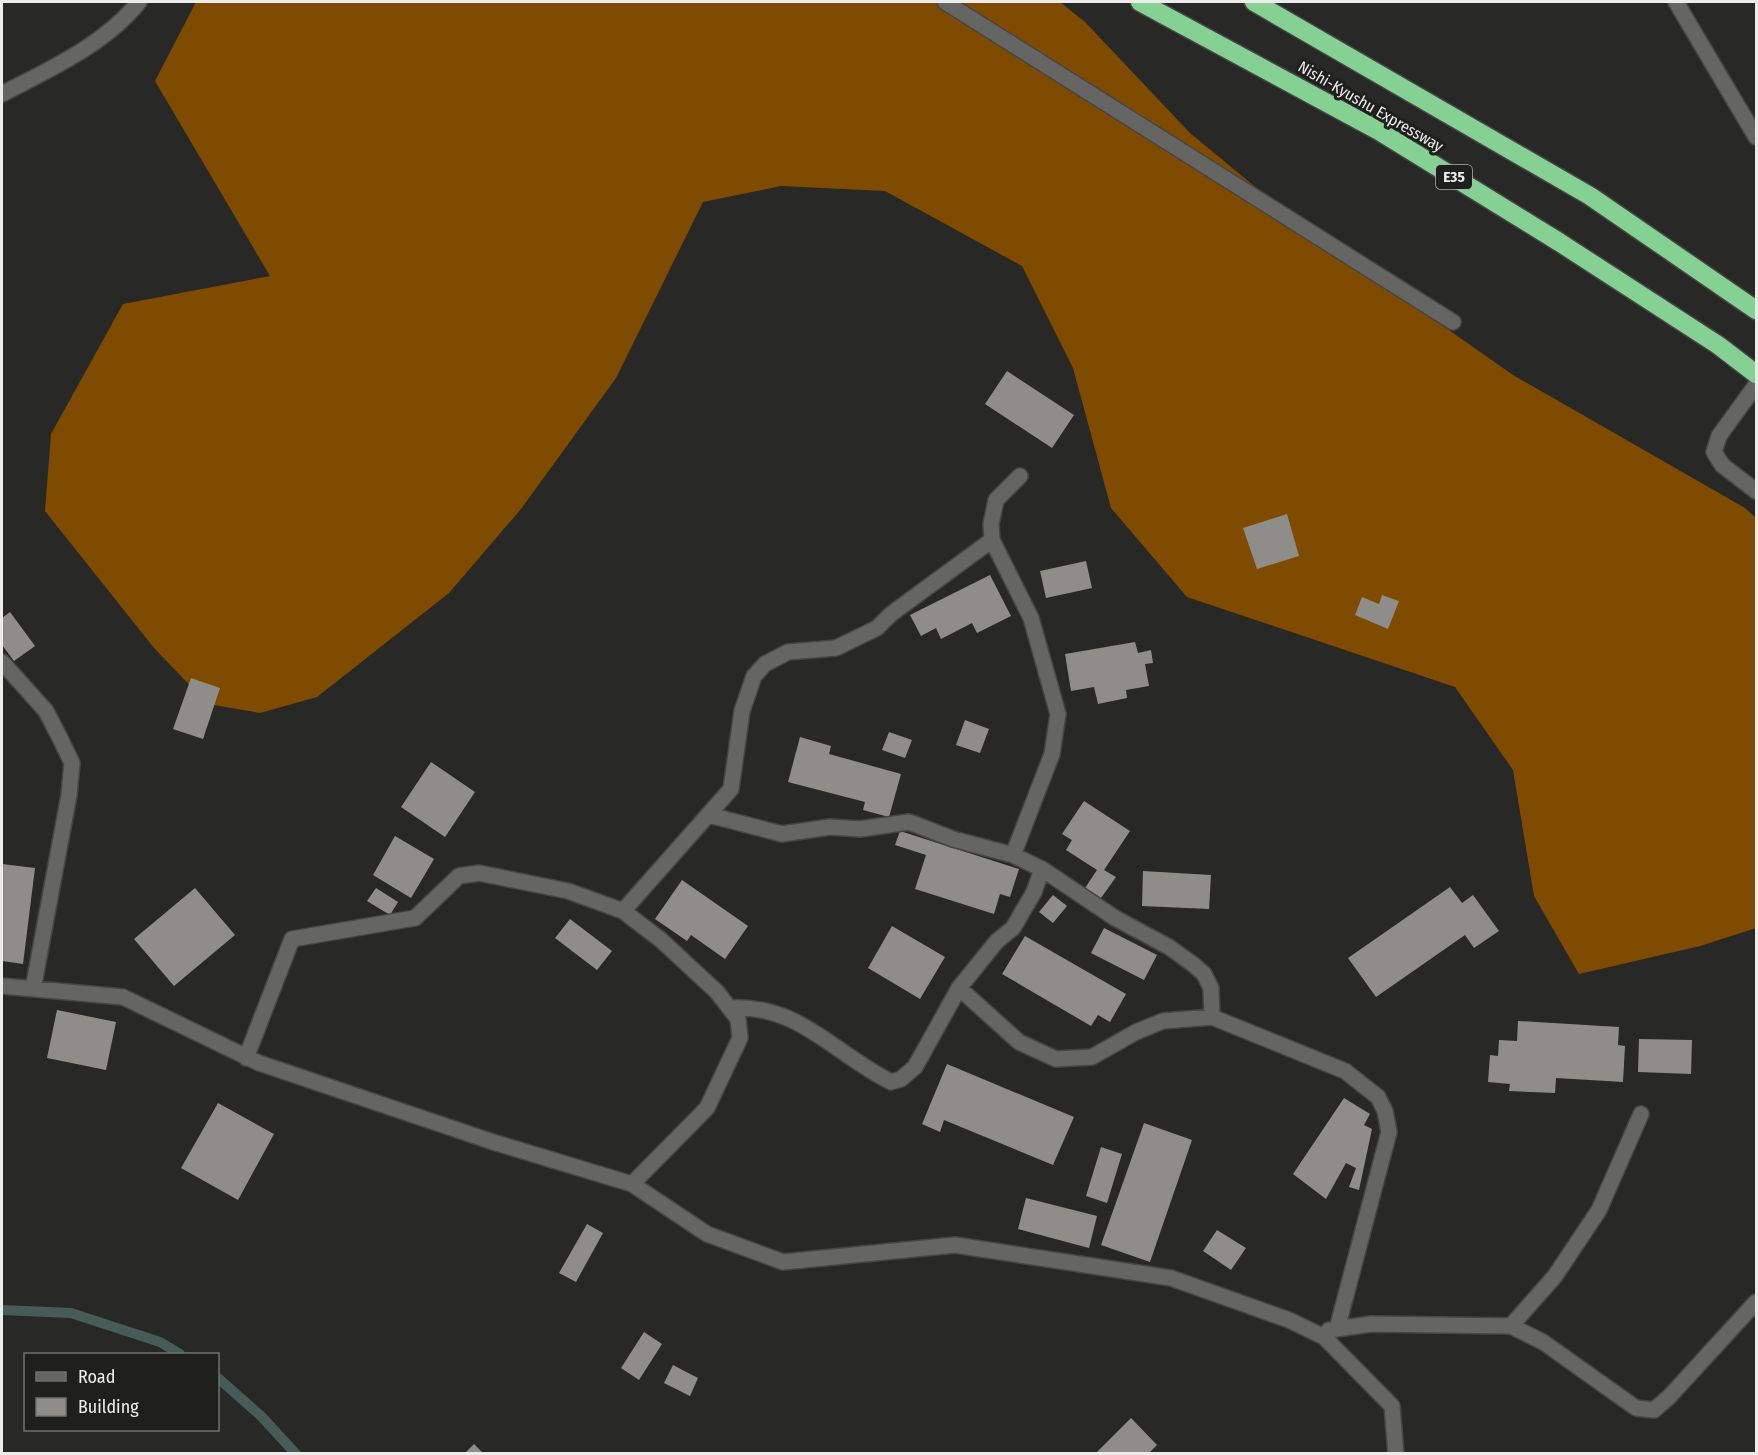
<svg xmlns="http://www.w3.org/2000/svg" width="1758" height="1455" font-family="'Fira Sans Condensed',sans-serif">
  <style>
    .forest { fill: #7f4b00 }
    .lines { fill: none; stroke-linecap: round; stroke-linejoin: round }
    .stream { stroke: #475c57; stroke-width: 10 }
    .building { fill: #8e8d8a }
    .minor-casing { stroke: #464744; stroke-width: 18 }
    .highway-casing { stroke: #464744; stroke-width: 21 }
    .minor { stroke: #656663; stroke-width: 15 }
    .highway { stroke: #85d193; stroke-width: 18 }
    .labels { text-anchor: middle; stroke-width: 6; stroke-linejoin: round; paint-order: stroke }
    .shield { fill: #1f1f1d; stroke: #aeafad; stroke-width: 1.5 }
    .shield-label { font-size: 15px; font-weight: bold; fill: #ecedeb }
    .street-label { font-size: 16px; fill: #ecedeb; stroke: #1f1f1d }
  </style>
  <rect width="100%" height="100%" fill="#282927"/>
  <!-- forest -->
  <path class="forest" d="M196 2H1060L1085 22 1190 133 1316 237 1513 375 1745 508 1756 518V928L1700 946 1579 974 1534 896 1513 770 1455 687 1187 597 1111 508 1073 368 1022 266 885 191 781 186 703 202 616 378 521 509 449 593 317 697 260 713 208 704 154 648 45 511 51 434 123 304 270 276 155 81Z"/>
  <g class="lines">
    <!-- stream -->
    <path class="stream" d="M2 1310 71 1313 160 1342 180 1354
      M218 1378 261 1416 296 1454"/>
  </g>
  <!-- building -->
  <path class="building" d="M1007 371 1074 415 1052 448 985 404Z
    M1287 514 1299 556 1257 569 1243 528Z
    M1086 561 1092 588 1046 598 1040 571Z
    M990 575 1011 616 977 633 972 623 941 639 936 628 921 636 910 615Z
    M1382 595 1399 601 1388 629 1355 615 1362 597 1379 604Z
    M10 612 35 646 14 661 2 645V618Z
    M1135 642 1138 653 1151 650 1153 663 1145 664 1149 686 1126 690 1127 698 1098 704 1094 687 1071 691 1065 654Z
    M191 678 220 688 203 739 173 729Z
    M965 720 989 729 980 753 956 745Z
    M889 732 912 740 905 758 882 750Z
    M800 737 831 746 829 754 901 774 889 817 863 810 865 802 788 782Z
    M431 762 475 792 445 837 401 807Z
    M1084 801 1130 831 1104 870 1116 877 1101 898 1085 888 1097 870 1066 850 1072 840 1062 834Z
    M900 831 1019 869 1010 897 1000 894 994 914 915 889 926 855 895 845Z
    M395 836 434 859 411 898 373 875Z
    M2 864 35 868 23 964 2 961Z
    M1143 871 1211 875 1209 909 1142 906Z
    M682 880 748 926 725 959 691 935 687 941 655 919Z
    M1450 887 1462 903 1473 895 1499 931 1474 948 1465 935 1376 997 1348 958Z
    M195 888 235 935 174 986 134 939Z
    M376 888 398 902 390 915 367 901Z
    M1053 895 1067 906 1053 923 1039 912Z
    M570 919 612 951 597 970 555 938Z
    M892 926 945 957 920 999 868 968Z
    M1104 928 1157 955 1144 980 1091 953Z
    M1025 936 1126 994 1110 1022 1098 1015 1091 1026 1002 974Z
    M57 1010 116 1022 106 1070 47 1058Z
    M1518 1021 1619 1027 1618 1045 1625 1046 1623 1082 1556 1078 1555 1093 1509 1091 1510 1084 1488 1082 1490 1055 1498 1056 1499 1040 1517 1041Z
    M1639 1039 1692 1040 1691 1074 1638 1072Z
    M947 1064 1074 1117 1053 1165 944 1120 940 1132 922 1124Z
    M1344 1098 1370 1114 1364 1125 1372 1129 1359 1190 1349 1187 1356 1168 1346 1163 1326 1199 1293 1174Z
    M218 1103 274 1134 238 1200 181 1168Z
    M1144 1123 1192 1140 1150 1262 1101 1245Z
    M1101 1147 1122 1154 1107 1203 1086 1196Z
    M1026 1198 1097 1216 1089 1248 1018 1229Z
    M587 1224 603 1233 576 1282 559 1273Z
    M1217 1230 1246 1248 1231 1270 1203 1251Z
    M644 1332 662 1344 639 1380 621 1368Z
    M673 1365 698 1378 690 1396 664 1383Z
    M1131 1418 1157 1445 1148 1454H1095Z
    M474 1444 484 1454H464Z"/>
  <g class="lines">
    <!-- minor casing -->
    <g class="minor-casing">
      <path id="minor" d="M945 2 1453 322
        M1676 2 1756 137
        M2 94C50 69 104 45 139 2
        M1756 385 1719 436 1714 452 1722 465 1756 491
        M2 662 46 711 60 738 72 763 69 795 33 989
        M709 815 782 834 830 827 860 829 909 822 953 839 1013 855 1042 869 1115 918 1169 947 1194 965 1204 974 1211 988 1212 1017
        M1013 855 1052 754 1058 714 1031 618 992 540 991 524 996 500 1020 476
        M623 911 731 789 742 711 754 676 765 664 788 652 836 648 877 628 891 614 992 540
        M2 986 123 997 259 1063 493 1142 632 1184 707 1234 783 1262 955 1245 1171 1278 1289 1320 1324 1337 1392 1406 1396 1454
        M959 988 1019 1042 1056 1059 1092 1057 1136 1032 1163 1021 1212 1017 1345 1071 1378 1097 1385 1111 1389 1132 1337 1329
        M730 1008C799 1004 833 1053 891 1082L901 1079 915 1067 959 988 997 941 1013 928 1034 892 1042 869
        M246 1058 292 939 415 918 459 876 479 873 568 891 623 911 661 940 717 992 738 1019 740 1038 707 1108 632 1184
        M1511 1326 1555 1276 1599 1210 1641 1114
        M1329 1330 1371 1324 1511 1326 1543 1342 1636 1408 1654 1410 1669 1397 1756 1302"/>
    </g>
    <!-- highway casing -->
    <g class="highway-casing">
      <path id="highway" d="M1140 2 1379 131 1559 242 1718 345 1756 374
        M1254 2 1590 196 1756 310"/>
    </g>
    <!-- minor -->
    <use href="#minor" class="minor"/>
    <!-- highway -->
    <use href="#highway" class="highway"/>
  </g>
  <g class="labels">
    <!-- shield labels -->
    <rect class="shield" x="1436" y="165" width="36" height="24" rx="4.5"/>
    <g class="shield-label">
      <text x="1454" y="182">E35</text>
    </g>
    <!-- street labels -->
    <g class="street-label">
      <text transform="translate(1371 106) rotate(30)" y="6">Nishi-Kyushu Expressway</text>
    </g>
  </g>
  <!-- border -->
  <rect width="1758" height="1455" fill="none" stroke="#ecedeb" stroke-width="6"/>
  <!-- legend -->
  <rect x="24" y="1353" width="195" height="78" fill="#1f1f1d" stroke="#71716f" stroke-width="1.5"/>
  <rect x="36" y="1372" width="30" height="9" fill="#656663" stroke="#71716f" stroke-width="1.5"/>
  <text x="78" y="1383" font-size="18" fill="#ecedeb">Road</text>
  <rect x="36" y="1398" width="30" height="18" fill="#8e8d8a" stroke="#71716f" stroke-width="1.5"/>
  <text x="78" y="1413" font-size="18" fill="#ecedeb">Building</text>
</svg>
